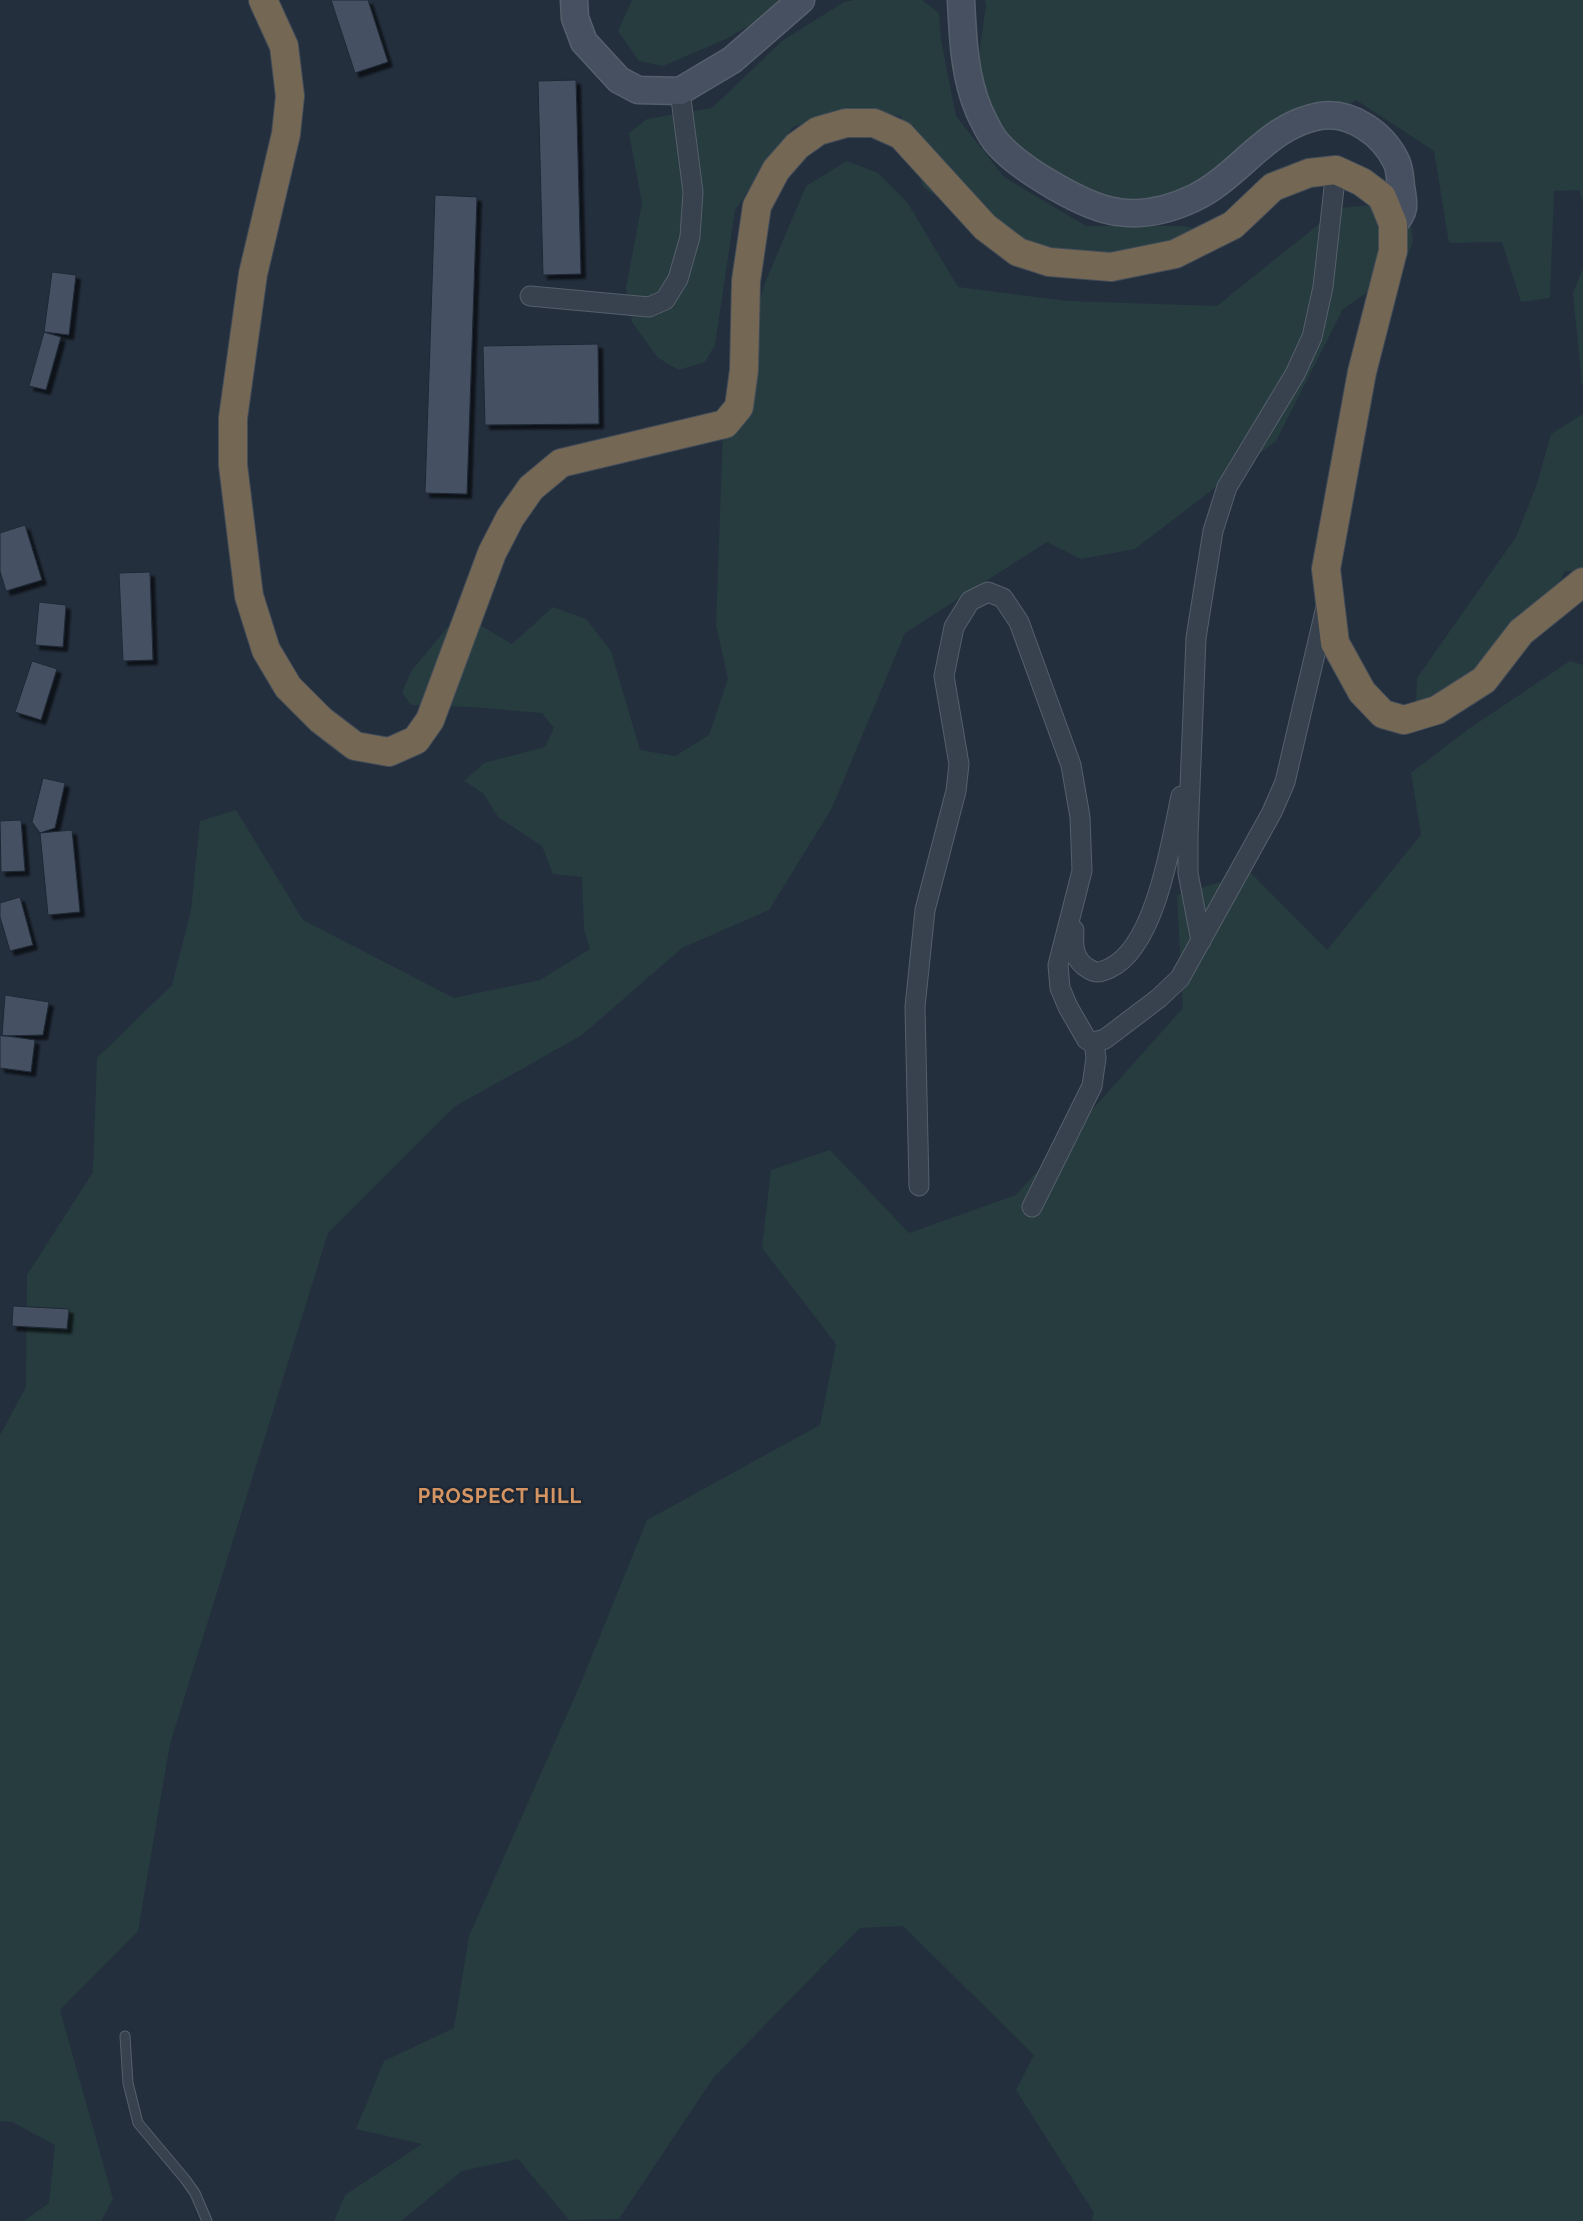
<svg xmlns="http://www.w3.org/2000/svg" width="1583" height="2221" font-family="Raleway,sans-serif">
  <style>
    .green { fill: #263c3f }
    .building { fill: #455162; stroke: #1f2835; filter: url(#shadow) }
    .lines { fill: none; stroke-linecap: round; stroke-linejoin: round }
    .lane-casing { stroke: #565f6c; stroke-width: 11 }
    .street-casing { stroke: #565f6c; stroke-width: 21 }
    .secondary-casing { stroke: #565f6c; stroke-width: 29 }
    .highway-casing { stroke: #434c59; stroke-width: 30 }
    .lane { stroke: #38414e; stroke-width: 9 }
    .street { stroke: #38414e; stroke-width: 19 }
    .secondary { stroke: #465061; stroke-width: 26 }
    .highway { stroke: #746855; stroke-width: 28 }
    .labels { text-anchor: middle; stroke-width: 4.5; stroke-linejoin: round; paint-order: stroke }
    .district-label { font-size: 20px; font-weight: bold; letter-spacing: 1px; fill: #d59563; stroke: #1d2633 }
  </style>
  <defs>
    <filter id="shadow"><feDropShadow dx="4.5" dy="4.5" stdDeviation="1" flood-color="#0009"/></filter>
  </defs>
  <rect width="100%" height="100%" fill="#242f3e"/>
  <!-- green -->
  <path class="green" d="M632 0H794L726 39 663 66 639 61 618 31Z
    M854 0H922L939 13 941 40 956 116 1004 177 1086 226H1182L1203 230 1155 271 1011 246 923 187 901 116 847 111 793 127 735 210 715 345 705 362 679 370 658 358 632 322 626 288 642 203 629 133 647 119 712 108 782 41 844 2Z
    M985 0H1583V203L1579 190 1554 191 1550 298 1521 302 1502 242 1449 243 1434 151 1356 100 1280 146 1171 197 1104 200 1030 156 989 120 976 75 986 6Z
    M847 161 878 173 907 202 958 287 1067 301 1217 306 1339 208 1403 202 1410 216 1413 242 1402 269 1343 309 1276 441 1135 549 1081 559 1047 542 905 633 832 808 769 910 682 948 582 1035 454 1107 328 1233 170 1744 138 1931 60 2010 113 2199 101 2221H24L49 2203 55 2145 12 2122 0 2121V1435L26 1387 27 1275 93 1172 97 1058 172 985 191 910 200 821 236 810 303 920 454 998 540 980 590 949 584 929 582 877 553 874 542 846 498 817 483 793 464 781 484 763 545 747 554 728 542 713 471 707 411 705 402 692 412 670 447 628 473 621 512 644 553 607 586 619 611 651 640 750 675 756 709 735 728 679 716 625 723 431 765 283 806 186Z
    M1583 268V384H1582L1573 293Z
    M1583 414V571H1565L1529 643 1475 699 1416 704 1417 678 1516 537 1537 484 1551 434Z
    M1570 661 1583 665V2221H1092L1094 2213 1016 2090 1034 2055 903 1926 860 1928 714 2077 619 2219 569 2220 518 2159 462 2171 401 2221H334L345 2195 422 2144 356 2129 384 2061 454 2028 469 1936 580 1685 647 1520 820 1425 836 1344 762 1248 771 1170 830 1150 909 1233 1016 1195 1183 1008 1177 895 1251 873 1327 950 1421 835 1411 773 1467 730Z"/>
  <!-- building -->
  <path class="building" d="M331 0H368L388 62 355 73Z
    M576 80 581 274 543 275 538 81Z
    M435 195 477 197 467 494 425 493Z
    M52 272 76 275 69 335 44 332Z
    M44 332 61 337 46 390 29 386Z
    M598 344 599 424 485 425 483 346Z
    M25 525 42 580 6 591 0 571V533Z
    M150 572 153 660 123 661 119 573Z
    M39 602 66 605 63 647 35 645Z
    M32 661 57 669 41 720 15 712Z
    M43 778 65 783 55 828 40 833 32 822Z
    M21 820 25 871 1 872 0 821Z
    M72 830 80 912 48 915 40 833Z
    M20 897 33 945 10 951 0 917V903Z
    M5 995 49 1002 43 1035 2 1036Z
    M0 1035 35 1040 31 1072 0 1068Z
    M13 1306 69 1309 67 1329 12 1326Z"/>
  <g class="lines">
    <!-- lane casing -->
    <g class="lane-casing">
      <path id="lane" d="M125 2036 128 2083 138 2123 185 2179 195 2193 207 2221"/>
    </g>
    <!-- street casing -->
    <g class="street-casing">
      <path id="street" d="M530 296 649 307 665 300 678 279 690 237 693 192 680 91
        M1074 930C1073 946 1073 960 1089 969 1097 974 1101 972 1110 968 1156 946 1171 842 1181 796
        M1201 941 1188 873V836L1196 638 1213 531 1227 487 1295 374 1312 337 1323 287 1336 170
        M919 1186 915 1007 925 910 956 791 959 764 944 676 954 627 970 601 988 592 1003 598 1019 622 1071 765 1080 817 1082 871 1058 965 1060 988 1068 1007 1087 1040 1094 1042 1105 1039 1159 998 1180 978 1272 812 1285 782 1326 607
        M1032 1207 1092 1086 1096 1058 1094 1042"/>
    </g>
    <!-- secondary casing -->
    <g class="secondary-casing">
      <path id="secondary" d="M574 0 575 18 584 42 619 80 638 90 680 91 732 60 801 0
        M961 0C963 38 964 76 979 111 984 121 990 136 998 144 1020 169 1085 208 1118 212 1144 216 1171 209 1194 198 1240 176 1267 125 1320 116 1351 111 1383 134 1396 161 1400 168 1400 179 1401 187 1404 204 1406 212 1393 224"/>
    </g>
    <!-- highway casing -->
    <g class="highway-casing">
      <path id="highway" d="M263 0 284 46 290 96 286 134 253 274 233 418V465L249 596 266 650 288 687 321 720 355 746 389 752 416 740 430 720 492 553 510 518 531 488 561 463 725 424 739 407 744 370 746 281 757 206 776 170 797 146 818 131 846 123H874L901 135 985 227 1018 252 1049 262 1111 267 1175 254 1233 225 1273 187 1309 173 1336 170 1362 182 1382 197 1393 224V251L1362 372 1326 569 1335 643 1362 692 1383 714 1404 720 1437 710 1484 680 1521 632 1583 582"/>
    </g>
    <!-- lane -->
    <use href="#lane" class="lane"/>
    <!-- street -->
    <use href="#street" class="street"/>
    <!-- secondary -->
    <use href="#secondary" class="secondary"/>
    <!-- highway -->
    <use href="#highway" class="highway"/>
  </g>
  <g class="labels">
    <!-- district labels -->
    <g class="district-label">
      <text x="500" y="1503">PROSPECT HILL</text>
    </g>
  </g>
</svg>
